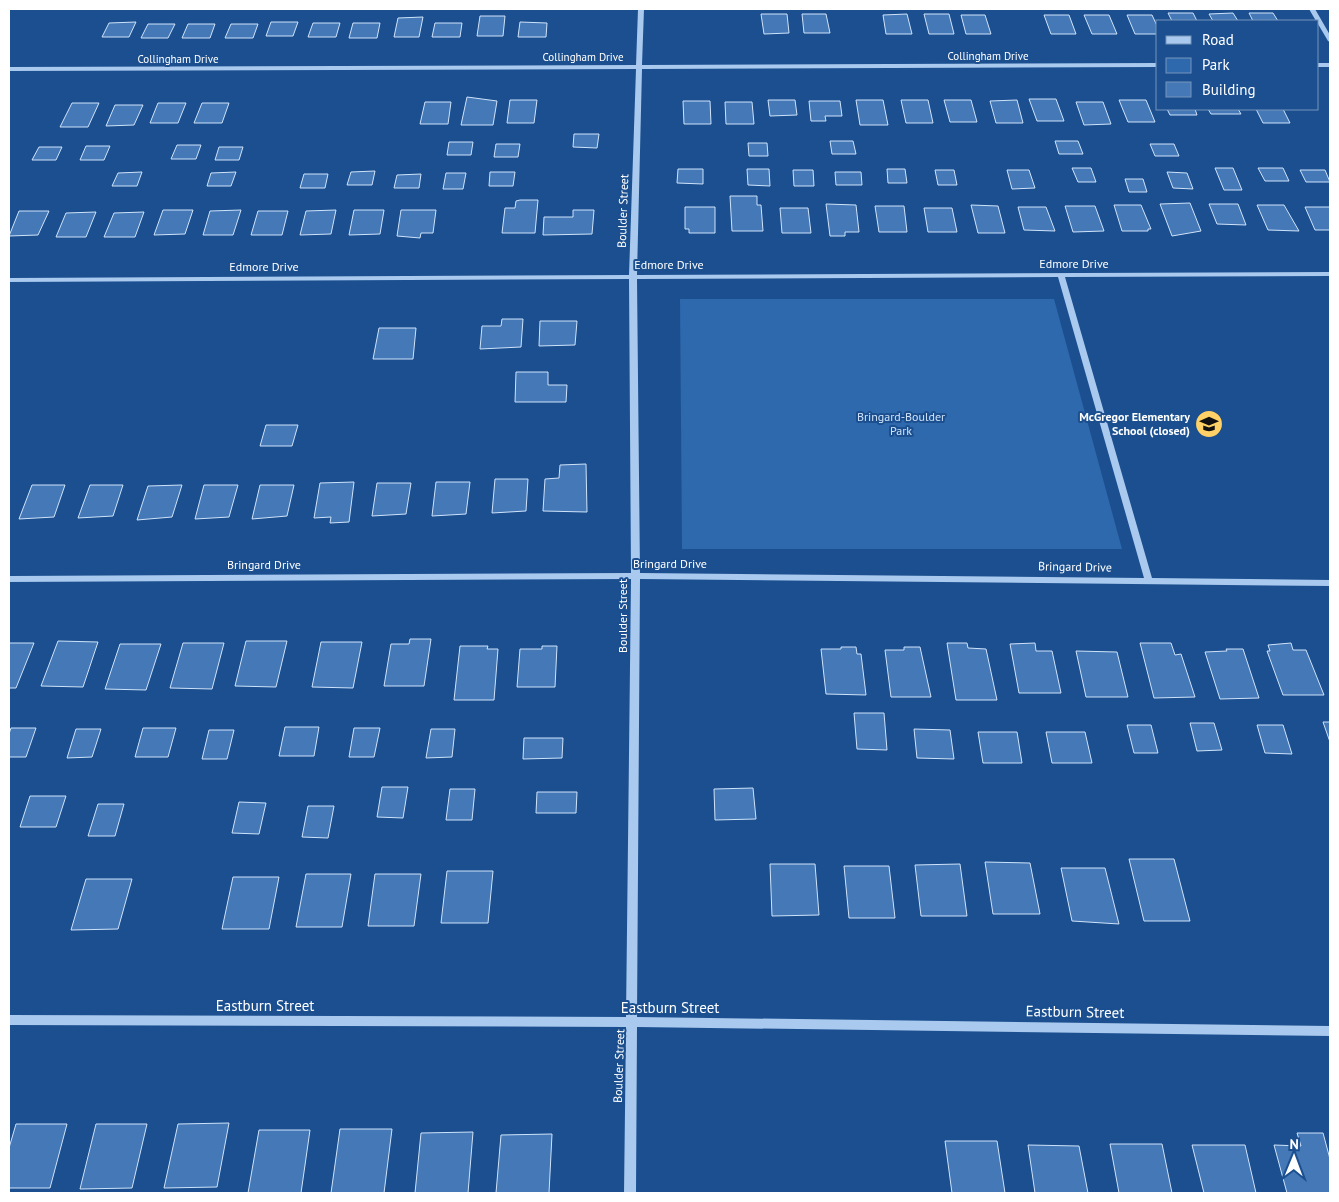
<svg xmlns="http://www.w3.org/2000/svg" width="1339" height="1202" font-family="'PT Sans',sans-serif">
  <style>
    .green { fill: #2e69ad }
    .building { fill: #4478b7; stroke: #cfe3fa }
    .lines { fill: none; stroke-linecap: round; stroke-linejoin: round }
    .minor { fill: #a9c9ee; fill-rule: evenodd }
    .labels { text-anchor: middle; stroke-width: 4; stroke-linejoin: round; paint-order: stroke }
    .far-street-label { font-size: 11px; fill: #fff; stroke: #1b4f8f }
    .street-label { font-size: 12px; fill: #fff; stroke: #1b4f8f }
    .park-label { font-size: 12px; fill: #cfe3fa; stroke: #1b4f8f }
    .poi-label { font-size: 12px; font-weight: bold; fill: #fff; stroke: #1b4f8f; text-anchor: end }
    .near-street-label { font-size: 15px; fill: #fff; stroke: #1b4f8f }
  </style>
  <rect width="100%" height="100%" fill="#1b4f8f"/>
  <!-- green -->
  <path class="green" d="M680 299H1054L1122 549H682Z"/>
  <!-- building -->
  <path class="building" d="M1168 13H1193L1197 21H1172Z
    M1233 13 1238 21H1213L1209 14Z
    M1249 13H1273L1278 21H1253Z
    M761 14H787L789 33 764 34Z
    M802 14H826L830 33H804Z
    M907 14 912 34H886L883 15Z
    M924 14H949L954 34H929Z
    M961 15H985L991 34H966Z
    M1044 15H1069L1076 34H1051Z
    M1084 15H1109L1117 34H1092Z
    M1127 15H1152L1158 28V34H1135Z
    M480 16H505L503 36H477Z
    M423 17 419 37H394L398 18Z
    M136 22 129 37H102L109 23Z
    M271 22H298L293 36H266Z
    M520 22 547 23 546 37H518Z
    M313 23H340L336 37H308Z
    M353 23H380L377 38H349Z
    M435 23H462L460 37H432Z
    M148 24H175L168 38H141Z
    M188 24H215L210 38H182Z
    M231 24H258L253 38H225Z
    M467 97 497 101 493 125H461Z
    M1029 99H1056L1064 121H1037Z
    M510 100H537L534 123H507Z
    M768 100H795L797 115 770 116Z
    M856 100H883L888 125H860Z
    M901 100H928L933 123H906Z
    M944 100H971L977 122H950Z
    M1017 100 1023 123H996L990 101Z
    M1119 100H1146L1155 122H1128Z
    M683 101H710L711 124H684Z
    M809 101H840L842 116H825L826 121H811Z
    M425 102H451L448 124H420Z
    M725 102H752L754 124H726Z
    M1076 102H1103L1111 124 1084 125Z
    M72 103H99L88 127H60Z
    M158 103H186L178 123H150Z
    M202 103H229L222 123H194Z
    M115 105H143L134 125 106 126Z
    M1167 109H1195L1197 115H1170Z
    M1208 109H1238L1241 114H1211Z
    M1256 109H1283L1290 123H1263Z
    M574 134H599L597 148 573 147Z
    M830 141H853L856 154H832Z
    M1055 141H1078L1083 154H1059Z
    M449 142H473L471 155H447Z
    M748 143H767L768 156H749Z
    M496 144H520L518 157H494Z
    M1150 144H1174L1179 156H1155Z
    M177 145H201L196 159H171Z
    M86 146H110L104 160H80Z
    M39 147H62L56 160H32Z
    M219 147H243L239 160H215Z
    M1072 168H1091L1096 182H1078Z
    M1215 168H1233L1242 190H1224Z
    M1258 168H1283L1289 181H1265Z
    M678 169H703V184L677 183Z
    M747 169H769L770 186 748 185Z
    M887 169H905L907 183H888Z
    M793 170H813L814 186H794Z
    M935 170H954L957 185H938Z
    M1007 170H1029L1035 188 1012 189Z
    M1300 170H1325L1330 182H1306Z
    M375 171 372 185H347L351 172Z
    M142 172 137 186H112L118 173Z
    M236 172 231 186H207L211 173Z
    M490 172H515L513 186H489Z
    M835 172H861L862 185H836Z
    M1167 172 1187 173 1193 189 1173 188Z
    M446 173H466L463 189H443Z
    M304 174H328L325 188H300Z
    M421 174 419 188H394L397 175Z
    M1125 179H1143L1147 192H1129Z
    M730 196H757V205H761L763 231H732Z
    M520 200H538L535 233H502L505 208H515L516 201Z
    M1190 203 1201 231 1172 236 1160 204Z
    M826 204 856 205 859 232H845V236H830Z
    M1209 204H1238L1246 225 1217 224Z
    M971 205 998 206 1005 233H978Z
    M1114 205H1141L1151 229H1148V231H1122Z
    M1257 205H1284L1299 231 1268 230Z
    M875 206H904L907 232H879Z
    M1065 206H1095L1104 231 1073 232Z
    M685 207H715V233H689V229H685Z
    M1018 207H1046L1055 231 1024 230Z
    M1305 207H1330V230H1315Z
    M780 208H808L811 233H782Z
    M924 208H952L957 232H928Z
    M163 210H193L185 234 154 235Z
    M241 210 233 235H203L210 211Z
    M336 210 331 234 300 235 306 211Z
    M354 210H384L380 234 349 235Z
    M401 210H436L433 233H421L420 238 397 236Z
    M573 210H594L592 234 543 235 544 217H573Z
    M19 211H49L38 235 9 236Z
    M258 211H288L282 235H251Z
    M96 212 86 237H56L66 213Z
    M144 212 135 237H104L114 213Z
    M502 319H523L521 347 480 349 482 326H501Z
    M540 321H577L575 345 539 346Z
    M379 328H416L413 359H373Z
    M516 372H548V385H567L566 402H515Z
    M266 425H298L292 446H260Z
    M586 464 587 512 543 511 545 479 559 478 560 465Z
    M495 479H528L526 511 492 513Z
    M354 482 349 522 330 523 331 517 314 518 320 483Z
    M436 482H470L466 514 432 516Z
    M377 483H411L406 514 372 516Z
    M32 485H65L54 517 19 519Z
    M90 485H123L113 516 78 518Z
    M182 485 172 517 137 520 148 486Z
    M204 485H238L229 517 195 519Z
    M260 485H294L287 516 252 519Z
    M410 639H431L424 686H384L391 644H409Z
    M58 641 98 642 83 687 41 686Z
    M246 641H287L276 687 235 686Z
    M321 642H362L353 688 312 687Z
    M9 643H34L16 688H9Z
    M183 643H224L212 689 170 688Z
    M947 643H967L968 648 986 649 997 700H956Z
    M1035 643 1036 651H1052L1061 693H1019L1010 644Z
    M1140 643H1171L1175 655 1181 654 1195 697 1154 698Z
    M1291 643 1293 650H1306L1324 695H1283L1267 651H1270L1268 645Z
    M120 644H161L146 690 105 689Z
    M460 646H488L487 649H498L494 700H454Z
    M542 646H557L555 687H517L520 649H542Z
    M841 647H856L857 654H861L866 695 826 694 821 649H841Z
    M904 647H920L931 697H891L885 650H904Z
    M1226 649H1243L1259 698 1220 699 1205 652 1227 651Z
    M1076 651 1117 652 1128 697H1086Z
    M854 713H884L887 750 857 749Z
    M1323 722H1330V742Z
    M1190 723H1214L1222 750 1197 751Z
    M1127 725H1151L1158 753H1134Z
    M1257 725H1283L1292 754 1265 753Z
    M285 727H319L314 756H279Z
    M11 728H36L26 757H9V734Z
    M143 728H176L168 757H135Z
    M354 728H380L374 757H349Z
    M76 729H101L92 757 67 758Z
    M431 729H455L452 757 426 758Z
    M914 729 950 730 954 759 917 758Z
    M209 730H234L227 759H202Z
    M978 732H1017L1022 763H983Z
    M1046 732H1085L1092 763H1052Z
    M524 738H563L562 758 523 759Z
    M382 787H408L403 818 377 817Z
    M753 788 756 819 715 820 714 789Z
    M450 789H475L472 820H446Z
    M537 792H577L576 813H536Z
    M30 796H66L56 827H20Z
    M239 802 266 803 259 834 232 833Z
    M98 804H124L115 836H88Z
    M308 806H334L328 838 302 837Z
    M1129 859H1174L1190 921H1144Z
    M985 862 1030 863 1040 914H993Z
    M770 864H815L819 915 772 916Z
    M960 864 967 916H921L915 865Z
    M844 866H889L895 918H849Z
    M1061 868H1105L1119 924 1072 921Z
    M447 871H493L488 923H441Z
    M306 874H351L342 927H296Z
    M375 874H421L414 926H368Z
    M233 877H279L269 929H222Z
    M86 879H132L118 929 71 930Z
    M229 1123 217 1187 164 1188 178 1124Z
    M16 1124H67L50 1188H9V1148Z
    M96 1124H147L132 1188 80 1189Z
    M340 1129H392L384 1193H331Z
    M259 1130H310L301 1193H248Z
    M473 1132 468 1193H415L421 1133Z
    M1297 1133H1323L1330 1159V1193H1287L1274 1145 1301 1146Z
    M552 1134 549 1193H496L501 1135Z
    M945 1141H997L1005 1193H952Z
    M1110 1144H1162L1172 1193H1119Z
    M1028 1145 1079 1146 1088 1193H1035Z
    M1192 1145H1245L1256 1193H1204Z"/>
  <g class="lines">
    <!-- minor -->
    <path class="minor" d="M638 9H644L642 65 1158 63V67L642 69 637 275 1330 272V276L1065 277 1152 578 1330 580V586L640 579 637 1017 1330 1026V1036L637 1027 636 1193H624L626 1027 9 1025V1015L626 1017 631 579 9 582V576L631 573 629 279 9 282V278L629 275 636 69 9 71V67L636 65ZM1058 277 1144 578 640 573 637 279Z
      M1309 9H1315L1330 35V42L1328 41 1318 24V21H1316Z
      M1318 63H1330V67H1318Z"/>
  </g>
  <!-- icons -->
  <defs>
    <g id="school-disc" transform="scale(1.4375)"><circle r="9.5" fill="#ffd166" stroke="#1b4f8f"/><path d="M0-5L7-2L0 1L-7-2ZM-4 1L0 2.5L4 1V4Q0 6-4 4Z" fill="#111"/></g>
  </defs>
  <g fill-rule="evenodd">
    <use href="#school-disc" x="1209" y="424"/>
  </g>
  <g class="labels">
    <!-- far-street labels -->
    <g class="far-street-label">
      <text x="988" y="60">Collingham Drive</text>
      <text x="583" y="61">Collingham Drive</text>
      <text x="178" y="63">Collingham Drive</text>
    </g>
    <!-- street labels -->
    <g class="street-label">
      <text transform="translate(623 211) rotate(-88)" y="4">Boulder Street</text>
      <text x="1074" y="268">Edmore Drive</text>
      <text x="669" y="269">Edmore Drive</text>
      <text x="264" y="271">Edmore Drive</text>
      <text x="670" y="568">Bringard Drive</text>
      <text x="264" y="569">Bringard Drive</text>
      <text transform="translate(1075 567) rotate(1)" y="4">Bringard Drive</text>
      <text transform="translate(623 616) rotate(-90)" y="4">Boulder Street</text>
      <text transform="translate(619 1066) rotate(-88)" y="4">Boulder Street</text>
    </g>
    <!-- park labels -->
    <g class="park-label">
      <text x="901" y="421">Bringard-Boulder<tspan x="901" dy="14">Park</tspan></text>
    </g>
    <!-- poi labels -->
    <g class="poi-label">
      <text x="1190" y="421">McGregor Elementary<tspan x="1190" dy="14">School (closed)</tspan></text>
    </g>
    <!-- near-street labels -->
    <g class="near-street-label">
      <text x="265" y="1011">Eastburn Street</text>
      <text x="670" y="1013">Eastburn Street</text>
      <text transform="translate(1075 1012) rotate(1)" y="5">Eastburn Street</text>
    </g>
  </g>
  <!-- border -->
  <rect width="1339" height="1202" fill="none" stroke="#ffffff" stroke-width="20"/>
  <!-- legend -->
  <rect x="1156" y="20" width="162" height="90" fill="#1b4f8f" stroke="#7695bc"/>
  <rect x="1166" y="36" width="25" height="8" fill="#a9c9ee" stroke="#7695bc"/>
  <text x="1202" y="45" font-size="15" fill="#ffffff">Road</text>
  <rect x="1166" y="58" width="25" height="15" fill="#2e69ad" stroke="#7695bc"/>
  <text x="1202" y="70" font-size="15" fill="#ffffff">Park</text>
  <rect x="1166" y="82" width="25" height="15" fill="#4478b7" stroke="#7695bc"/>
  <text x="1202" y="95" font-size="15" fill="#ffffff">Building</text>
  <!-- north arrow -->
  <g transform="translate(1294 1157) rotate(1)" stroke="#1b4f8f" stroke-width="4" paint-order="stroke">
  <path d="M0-4L9 19L0 12L-9 19Z" fill="#ffffff"/>
  <text y="-8" font-size="14" font-weight="bold" text-anchor="middle" fill="#ffffff">N</text>
  </g>
</svg>
